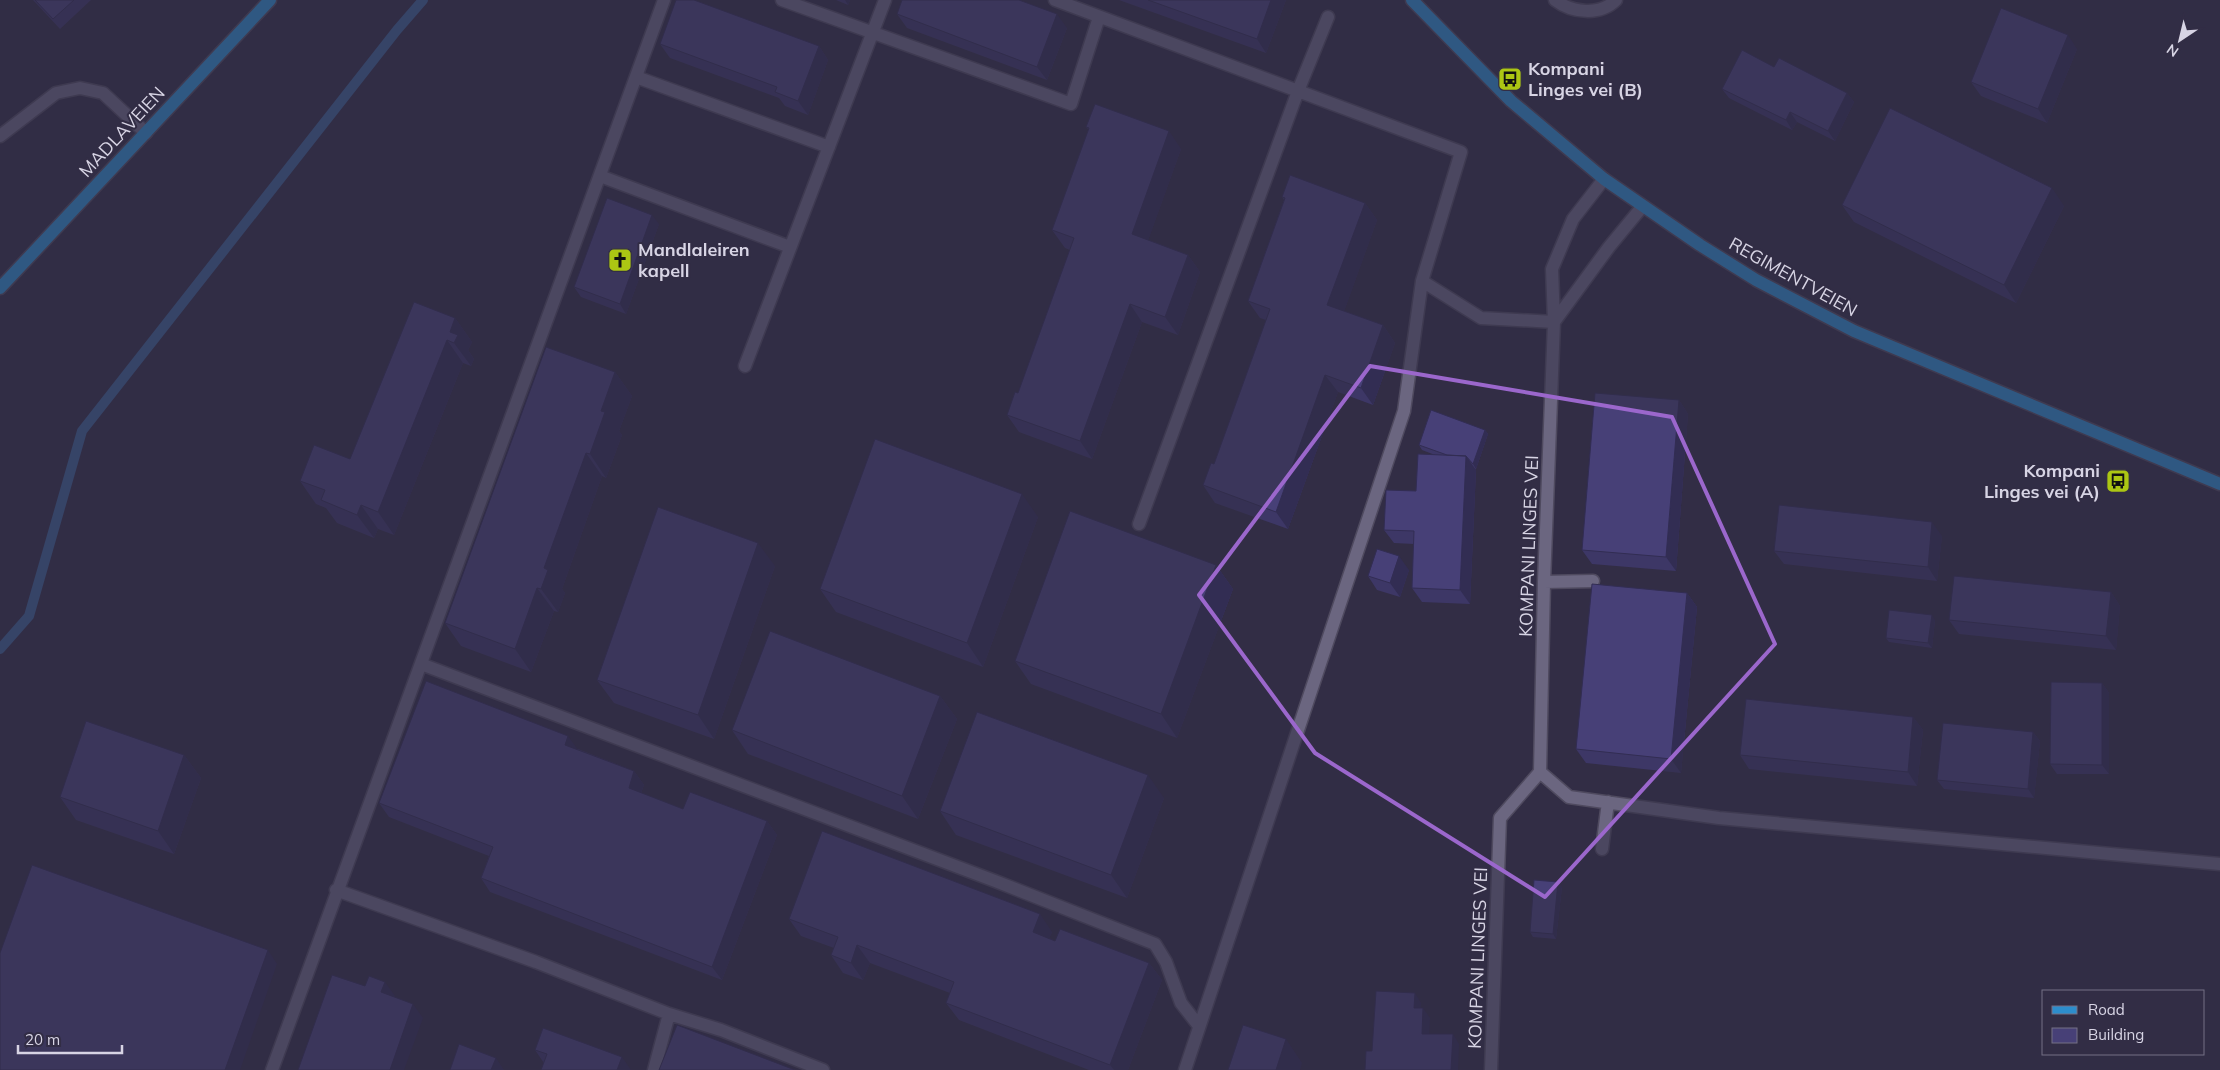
<svg xmlns="http://www.w3.org/2000/svg" width="2220" height="1070" font-family="Mulish,sans-serif">
  <style>
    .lines { fill: none; stroke-linecap: round; stroke-linejoin: round }
    .stream { stroke: #3d5f90; stroke-width: 10 }
    .minor-casing { stroke: #4f4a5f; stroke-width: 15 }
    .major-casing { stroke: #4f4a5f; stroke-width: 15 }
    .minor { stroke: #6b6680; stroke-width: 12 }
    .major { stroke: #2d8dcc; stroke-width: 12 }
    .wall { fill: #3d3766 }
    .shaded-wall { fill: #322d53 }
    .building { fill: #474077; stroke: #322d53 }
    .marked { fill: none; stroke: #9b67cc; stroke-width: 4; stroke-linejoin: round }
    .labels { text-anchor: middle; stroke-width: 4; stroke-linejoin: round; paint-order: stroke }
    .poi-label { font-size: 18px; font-weight: bold; fill: #d7d4e4; stroke: #322d45; text-anchor: start }
    .street-label { font-size: 18px; fill: #d7d4e4; stroke: #322d45 }
  </style>
  <rect width="100%" height="100%" fill="#322d45"/>
  <g class="lines">
    <!-- stream -->
    <path class="stream" d="M0 649 29 616 82 431 397 30 423 0"/>
    <!-- minor casing -->
    <g class="minor-casing">
      <path id="minor" d="M782 0 1071 104 1099 17
        M1055 0 1461 152 1422 281 1404 411 1185 1070
        M1555 0C1572 13 1600 16 1616 0
        M636 77 829 147
        M0 136 56 93 80 88 103 93 146 133
        M600 176 790 247
        M1604 179 1573 219 1552 269 1554 322 1544 582 1540 772 1569 797 1719 818 2220 864
        M1422 281 1481 318 1554 322
        M1554 322 1609 247 1642 207
        M745 366 885 0
        M1139 524 1298 91 1328 17
        M1544 582 1593 581
        M421 664 995 881 1155 944 1166 962 1181 1003 1199 1026
        M1602 849 1608 802
        M336 890 536 962 669 1014 721 1030 823 1070
        M272 1070 664 0
        M654 1070 669 1014
        M1491 1070 1500 818 1540 772"/>
    </g>
    <!-- major casing -->
    <g class="major-casing">
      <path id="major" d="M1412 0 1511 101 1604 179 1700 245 1756 280 1854 331 2220 484
        M0 288 270 0"/>
    </g>
    <!-- minor -->
    <use href="#minor" class="minor"/>
    <!-- major -->
    <use href="#major" class="major"/>
  </g>
  <!-- wall -->
  <path class="wall" d="M33 0H91L60 29Z
    M836 0H850L848 5Z
    M1119 0H1286L1266 53Z
    M897 14 1067 28 1047 80 907 28Z
    M660 44 819 46 828 60 808 115 785 106 779 98 670 58Z
    M2077 49 2047 123 1981 96 1971 82Z
    M1774 67 1847 93 1854 102 1835 141 1797 122 1792 130 1729 98 1722 89Z
    M1086 127 1181 149 1148 240 1188 255 1200 272 1178 335 1142 322 1092 459 1019 432 1007 415 1018 393 1070 250 1065 248 1052 230 1089 130Z
    M1282 197 1365 203 1377 220 1344 311 1383 325 1395 343 1373 405 1338 392 1288 529 1215 503 1203 485 1214 464 1266 320 1260 318 1248 301 1284 200Z
    M1842 205 2064 206 2016 303 1854 222Z
    M659 224 626 314 581 297 574 287Z
    M455 318 472 342 468 350 474 359 471 366 463 363 394 535 378 529 374 538 337 523 326 508 316 504 300 481 350 459Z
    M615 372 632 396 619 431 622 435 606 478 602 476 562 589 565 593 558 612 554 611 531 672 461 646 445 623Z
    M1679 400 1688 414 1676 571 1592 564 1582 550Z
    M1485 430 1488 434 1476 469H1475L1476 470 1470 604 1422 602 1412 588 1414 544 1394 543 1384 530 1416 491 1435 455 1422 450 1419 445Z
    M1038 517 983 667 836 612 820 589Z
    M1942 536 1937 581 1784 564 1774 551Z
    M1216 565 1233 589 1177 738 1031 684 1015 661Z
    M775 566 714 739 614 703 597 680Z
    M1409 570 1400 597 1377 590 1368 576Z
    M2111 592 2120 606 2116 650 1959 634 1949 620Z
    M1687 593 1697 607 1681 773 1586 763 1576 749Z
    M1935 620 1932 648 1889 642 1886 638Z
    M2102 683 2109 693V774H2057L2050 764Z
    M940 696 957 719 918 819 748 754 732 730Z
    M1913 717 1923 730 1917 786 1749 769 1740 755Z
    M2033 732 2040 741 2034 798 1944 789 1937 780Z
    M578 749 634 771 644 785 641 793 683 809 767 821 777 835 722 980 490 892 481 878 489 856 389 817 379 803Z
    M184 755 201 778 174 854 76 820 60 797Z
    M1164 798 1127 898 956 835 940 811Z
    M1562 887 1556 939 1533 937 1530 932Z
    M789 919 1052 932 1049 938 1055 941 1149 963 1162 980 1128 1070H1089L959 1020 946 1003 950 993 870 963 863 980 843 973 831 955 834 948 801 936Z
    M535 1050 631 1070 544 1063Z"/>
  <!-- shaded-wall -->
  <path class="shaded-wall" d="M845 0H850L848 5Z
    M1271 0H1286L1266 53 1257 39Z
    M1057 14 1067 28 1047 80 1037 67Z
    M2068 35 2077 49 2047 123 2038 109Z
    M819 46 828 60 808 115 798 101Z
    M1847 93 1854 102 1835 141 1828 131Z
    M1790 112 1797 122 1792 130 1786 120Z
    M1169 131 1181 149 1144 252 1132 234Z
    M2052 188 2064 206 2016 303 2004 285Z
    M1365 203 1377 220 1340 323 1327 305Z
    M652 215 659 224 626 314 620 304Z
    M1188 255 1200 272 1178 335 1165 317Z
    M1130 304 1142 322 1092 459 1080 441Z
    M455 318 472 342 468 350 474 359 471 366 454 343 450 332Z
    M1383 325 1395 343 1373 405 1361 388Z
    M447 340 463 363 394 535 378 512Z
    M615 372 632 396 619 431 622 435 606 478 590 454 601 411Z
    M1325 375 1338 392 1288 529 1276 512Z
    M1679 400 1688 414 1676 571 1666 557Z
    M1485 430 1488 434 1476 469 1473 464Z
    M586 453 602 476 562 589 565 593 558 612 541 589 544 568Z
    M1466 456 1476 470 1470 604 1460 590Z
    M1022 494 1038 517 983 667 967 643Z
    M361 505 378 529 374 538 357 515Z
    M1932 522 1942 536 1937 581 1928 567Z
    M758 543 775 566 714 739 698 715Z
    M1399 556 1409 570 1400 597 1390 583Z
    M1216 565 1233 589 1177 738 1161 714Z
    M537 588 554 611 531 672 515 649Z
    M2111 592 2120 606 2116 650 2106 636Z
    M1687 593 1697 607 1681 773 1671 759Z
    M1932 615 1935 620 1932 648 1928 643Z
    M2102 683 2109 693V774L2102 765Z
    M940 696 957 719 918 819 902 796Z
    M1913 717 1923 730 1917 786 1908 772Z
    M2033 732 2040 741 2034 798 2028 789Z
    M568 736 578 750 565 745Z
    M184 755 201 778 174 854 158 831Z
    M634 771 644 785 638 801 629 788Z
    M1148 775 1164 798 1127 898 1111 875Z
    M767 821 777 835 722 980 712 967Z
    M1558 882 1562 887 1556 939 1553 934Z
    M1040 914 1052 932 1045 949 1033 932Z
    M857 945 870 963 863 980 851 963Z
    M268 950 277 964 240 1070H225Z
    M1149 963 1162 980 1128 1070H1114L1110 1065Z
    M385 982 395 996 391 1006 381 992Z
    M1415 993 1421 1003 1420 1017 1414 1008Z
    M413 1004 423 1018 404 1070H390Z
    M1423 1008 1430 1018 1429 1043 1422 1034Z
    M1453 1034 1459 1044 1458 1070H1451Z
    M1286 1039 1302 1063 1300 1070H1276Z
    M622 1057 631 1070H617Z
    M496 1058 504 1070H491Z"/>
  <!-- building -->
  <path class="building" d="M35 0H74L53 19Z
    M676 0H694L819 46 798 101 775 92 777 87 660 44Z
    M902 0H1019L1057 14 1037 67 897 14Z
    M1148 0H1271L1257 39Z
    M2001 8 2068 35 2038 109 1971 82Z
    M1742 50 1774 67 1779 58 1847 93 1828 131 1790 112 1786 120 1722 89Z
    M1095 104 1169 131 1132 234 1188 255 1165 317 1130 304 1080 441 1007 415 1015 392 1018 393 1074 238 1052 230 1089 128 1086 127Z
    M1890 108 2052 188 2004 285 1842 205Z
    M1290 175 1365 203 1327 305 1383 325 1361 388 1325 375 1276 512 1203 485 1211 463 1214 464 1270 309 1248 301 1285 198 1282 197Z
    M607 198 652 215 620 304 574 287Z
    M414 302 455 318 450 332 458 335 454 343 447 340 378 512 361 505 357 515 321 500 325 490 300 481 314 445 350 459Z
    M546 347 615 372 601 411 605 412 590 454 586 453 544 568 548 570 541 589 537 588 515 649 445 623Z
    M1595 393 1679 400 1666 557 1582 550Z
    M1431 410 1485 430 1473 464 1466 456 1447 455 1419 445Z
    M875 439 1022 494 967 643 820 589Z
    M1418 454 1466 456 1460 590 1412 588 1414 531 1384 530 1386 490 1416 491Z
    M1779 505 1932 522 1928 567 1774 551Z
    M658 507 758 543 698 715 597 680Z
    M1070 511 1216 565 1161 714 1015 661Z
    M1377 549 1399 556 1390 583 1368 576Z
    M1954 576 2111 592 2106 636 1949 620Z
    M1592 584 1687 593 1671 759 1576 749Z
    M1889 610 1932 615 1928 643 1886 638Z
    M770 631 940 696 902 796 732 730Z
    M426 681 568 736 565 745 634 771 629 788 683 809 690 792 767 821 712 967 481 878 493 847 379 803Z
    M2051 682 2102 683V765L2050 764Z
    M1746 699 1913 717 1908 772 1740 755Z
    M977 712 1148 775 1111 875 940 811Z
    M86 721 184 755 158 831 60 797Z
    M1943 723 2033 732 2028 789 1937 780Z
    M822 831 1040 914 1033 932 1055 941 1060 929 1149 963 1110 1065 946 1003 954 982 857 945 851 963 831 955 838 937 789 919Z
    M32 865 268 950 225 1070H0V953Z
    M1534 880 1558 882 1553 934 1530 932Z
    M332 975 365 986 369 976 385 982 381 992 413 1004 390 1070H298Z
    M1376 991 1415 993 1414 1008H1423L1422 1034H1453L1451 1070H1365L1366 1051H1372Z
    M677 1025 795 1070H659Z
    M1243 1025 1286 1039 1276 1070H1228Z
    M543 1028 622 1057 617 1070H541L547 1054 535 1050Z
    M459 1044 496 1058 491 1070H450Z"/>
  <!-- marked area -->
  <path d="M0 0H2220V1070H0ZM1370 366 1672 417 1775 644 1545 897 1315 753 1199 595Z" fill="#322d45" fill-opacity=".55" fill-rule="evenodd"/>
  <path class="marked" d="M1370 366 1672 417 1775 644 1545 897 1315 753 1199 595Z"/>
  <!-- icons -->
  <defs>
    <g id="bus-square" transform="scale(1.25)"><rect x="-9" y="-9" width="18" height="18" rx="4" fill="#acc613" stroke="#322d45"/><path d="M-5-6H5V4H4V6H2V4H-2V6H-4V4H-5ZM-3.5-4V0h7V-4ZM-3.5 1.2v1.5H-2V1.2ZM2 1.2v1.5H3.5V1.2Z" fill="#111"/></g>
    <g id="church-square" transform="scale(1.25)"><rect x="-9" y="-9" width="18" height="18" rx="4" fill="#acc613" stroke="#322d45"/><path d="M-1.2-6h2.4v3.5h3.3v2.4h-3.3V6h-2.4V-.1h-3.3v-2.4h3.3Z" fill="#111"/></g>
  </defs>
  <g fill-rule="evenodd">
    <use href="#bus-square" x="1510" y="79"/>
    <use href="#church-square" x="620" y="260"/>
    <use href="#bus-square" x="2118" y="481"/>
  </g>
  <g class="labels">
    <!-- poi labels -->
    <g class="poi-label">
      <text x="1528" y="75">Kompani<tspan x="1528" dy="21">Linges vei (B)</tspan></text>
      <text x="638" y="256">Mandlaleiren<tspan x="638" dy="21">kapell</tspan></text>
      <text x="2100" y="477" text-anchor="end">Kompani<tspan x="2100" dy="21">Linges vei (A)</tspan></text>
    </g>
    <!-- street labels -->
    <g class="street-label">
      <text transform="translate(122 132) rotate(-47)" y="6">MADLAVEIEN</text>
      <text transform="translate(1793 277) rotate(29)" y="6">REGIMENTVEIEN</text>
      <text transform="translate(1529 546) rotate(-88)" y="6">KOMPANI LINGES VEI</text>
      <text transform="translate(1478 958) rotate(-88)" y="6">KOMPANI LINGES VEI</text>
    </g>
  </g>
  <!-- legend -->
  <rect x="2042" y="990" width="162" height="65" fill="#322d45" stroke="#747085"/>
  <rect x="2052" y="1006" width="25" height="8" fill="#2d8dcc" stroke="#747085"/>
  <text x="2088" y="1015" font-size="15" fill="#d7d4e4">Road</text>
  <rect x="2052" y="1028" width="25" height="15" fill="#474077" stroke="#747085"/>
  <text x="2088" y="1040" font-size="15" fill="#d7d4e4">Building</text>
  <!-- north arrow -->
  <g transform="translate(2180 40) rotate(215)" stroke="#322d45" stroke-width="4" paint-order="stroke">
  <path d="M0-4L9 19L0 12L-9 19Z" fill="#d7d4e4"/>
  <text y="-8" font-size="14" font-weight="bold" text-anchor="middle" fill="#d7d4e4">N</text>
  </g>
  <!-- scale -->
  <path d="M18 1045v8h104v-8" fill="none" stroke="#d7d4e4" stroke-width="2.5"/>
  <text x="25" y="1045" font-size="15" fill="#d7d4e4" stroke="#322d45" stroke-width="4" paint-order="stroke">20 m</text>
</svg>
